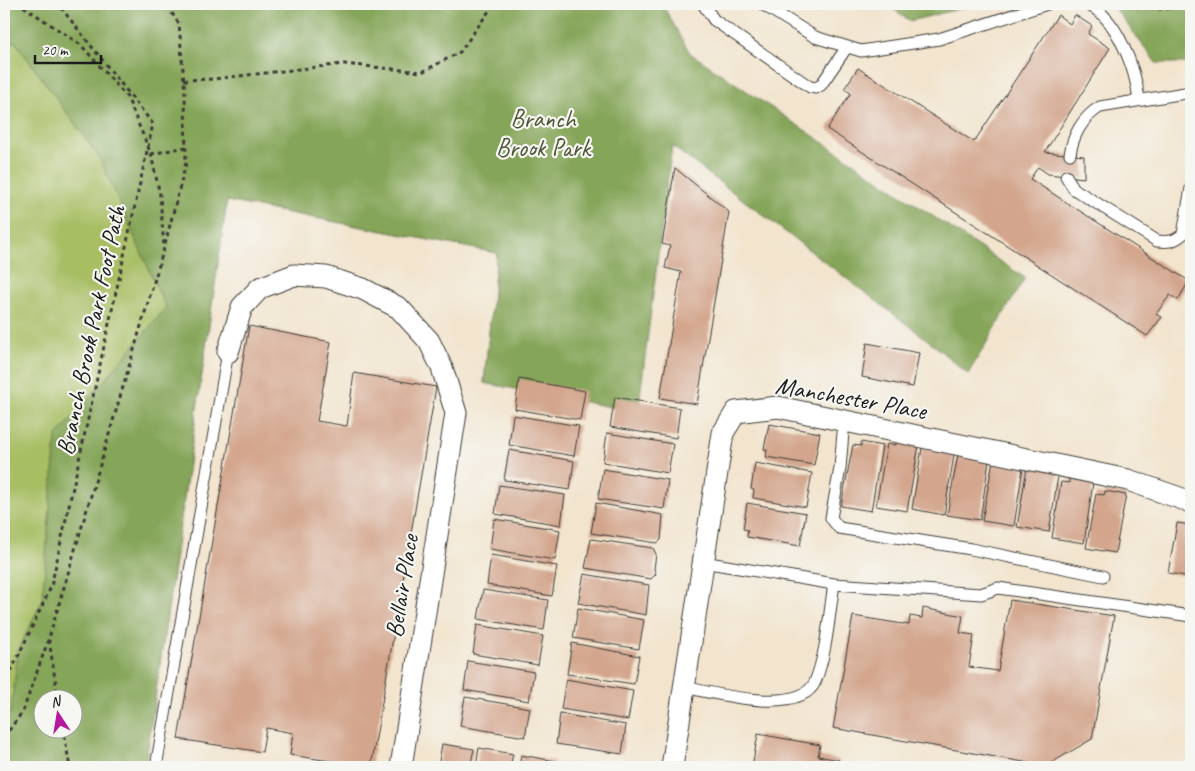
<svg xmlns="http://www.w3.org/2000/svg" width="1195" height="771" font-family="Caveat,sans-serif">
  <style>
    .green { fill: #a7be63; stroke: #626d40; fill-rule: evenodd }
    .forest { fill: #85a559; stroke: #50603a; fill-rule: evenodd }
    .building { fill: #d3a58c }
    .lines { fill: none; stroke-linecap: round; stroke-linejoin: round }
    .service-casing { stroke: #3c3a37; stroke-width: 13 }
    .minor-casing { stroke: #3c3a37; stroke-width: 23 }
    .path { stroke: #3c3a37; stroke-width: 3; stroke-dasharray: 4 4; stroke-linecap: butt }
    .service { stroke: #fff; stroke-width: 11 }
    .minor { stroke: #fff; stroke-width: 21 }
    .labels { text-anchor: middle; stroke-width: 4.5; stroke-linejoin: round; paint-order: stroke }
    .park-label { font-size: 25px; fill: #4d5535; stroke: #f6f6f2 }
    .street-label { font-size: 25px; fill: #1c1c1c; stroke: #f6f6f2 }
  </style>
  <rect width="100%" height="100%" fill="#f6f6f2"/>
  <filter id="ink" filterUnits="userSpaceOnUse"><feTurbulence type="fractalNoise" baseFrequency=".02" numOctaves="2"/><feDisplacementMap in="SourceGraphic" scale="10" xChannelSelector="R" yChannelSelector="G"/><feConvolveMatrix kernelMatrix="1 2 1 2 8 2 1 2 1" color-interpolation-filters="sRGB"/></filter>
  <filter id="wash" filterUnits="userSpaceOnUse"><feTurbulence type="fractalNoise" baseFrequency=".0096" numOctaves="4" result="noise"/><feDisplacementMap in="SourceGraphic" scale="20" xChannelSelector="R" yChannelSelector="G"/><feGaussianBlur stdDeviation="1.12" result="paint"/><feColorMatrix in="noise" values="0 0 0 0 0 0 0 0 0 0 0 0 0 0 0 0 0 1.4 0 .05"/><feComposite in="paint" operator="in"/></filter>
  <g filter="url(#wash)">
    <rect width="100%" height="100%" fill="#f2e4cd"/>
    <!-- green -->
    <path class="green" d="M4 4H662L484 383 497 253 227 201 145 767H4ZM42 698H72V728H42Z"/>
    <!-- forest -->
    <path class="forest" d="M4 4H662L690 53 1025 278 968 374 929 341 672 146 638 412 484 383 497 253 227 201 145 767H4V714L11 712 18 651 42 601 56 437 166 308 99 157 16 43 4 39ZM42 698H72V728H42Z
      M886 4H979L910 21Z
      M1112 4H1191V63H1156Z"/>
    <g id="blocks">
      <!-- building -->
      <path class="building" d="M1058 15 1070 24 1075 15 1092 26 1088 34 1110 48 1045 152 1084 156V178L1048 174 1038 167 1030 179 1189 281 1178 300 1170 295 1156 314 1162 317 1147 336 827 129 851 93 844 89 858 68 974 142Z
        M675 168 729 212 697 404 660 398 681 272 665 268 670 246 662 244Z
        M249 326 331 342 317 421 347 426 354 373 436 387 371 767 290 755 293 733 266 728 262 752 178 739Z
        M867 343 919 353 913 387 862 377Z
        M519 379 585 391 580 420 515 409Z
        M615 397 680 408 676 438 610 427Z
        M513 415 579 426 574 456 509 445Z
        M769 424 820 433 814 465 766 457 767 450 764 449Z
        M607 433 673 444 668 473 603 462Z
        M861 442 882 446 871 511 841 506 853 445 861 446Z
        M896 442 919 445 907 511 876 506 887 444 896 445Z
        M922 448 955 449 944 515 912 509Z
        M509 450 574 461 570 490 504 480Z
        M958 454H990L980 520 947 515Z
        M993 460 1024 461 1014 526 982 521Z
        M755 463 812 473 806 507 753 498 754 490 751 489Z
        M1027 468 1059 470 1049 532 1017 527Z
        M603 469 668 480 664 509 598 499Z
        M1069 479 1093 483 1084 543 1052 538 1061 482 1069 483Z
        M499 485 565 495 561 525 495 514Z
        M1105 491 1126 495 1115 553 1086 548 1096 494 1104 495Z
        M596 503 663 515 661 540 657 543 591 533Z
        M747 503 806 513 800 546 747 537 748 530 743 529Z
        M494 519 560 530 555 560 490 549Z
        M1177 523 1191 525V577L1168 573Z
        M591 539 653 548 656 554 654 569 656 574 651 579 585 568Z
        M491 555 557 566 552 596 487 585Z
        M584 574 649 585 646 615 578 603Z
        M483 590 548 600 544 630 478 619Z
        M1010 600 1114 616 1092 739 1046 766 833 728 853 616 909 625 910 616 922 618 923 608 963 616 960 633 974 635 969 667 998 671Z
        M578 608 644 620 639 649 573 638Z
        M477 625 543 636 538 665 473 654Z
        M572 643 639 656 634 684 567 674Z
        M468 661 534 672 529 701 464 690Z
        M566 679 633 691 628 720 561 709Z
        M465 697 530 708 525 737 460 726Z
        M560 714 626 725 622 754 556 744Z
        M758 734 820 745 818 756 839 760 838 765 847 767H752Z
        M442 744 474 749 470 767H438Z
        M479 748 513 754 510 767H476Z
        M521 755 555 761 554 767H519Z
        M561 763 585 766V767H560Z"/>
    </g>
  </g>
  <g filter="url(#ink)">
    <use href="#blocks" fill-opacity="0" stroke="#3c3a37" stroke-width="1"/>
    <g class="lines">
      <!-- service casing -->
      <g class="service-casing">
        <path id="service" d="M703 4 714 20 810 87 816 88 821 85 847 47
          M762 4 815 37 861 51 939 39 1047 4
          M1086 4C1117 15 1136 71 1139 100
          M1070 154C1073 135 1083 117 1100 107L1191 92
          M1066 176 1074 189 1157 241C1168 242 1174 242 1183 234L1191 188
          M844 421 840 468 831 518 839 528 971 549 1103 576
          M703 562 834 584
          M684 687C712 693 800 716 815 682 827 652 829 615 834 584L981 594 998 588 1191 616
          M156 767 228 352"/>
      </g>
      <!-- minor casing -->
      <g class="minor-casing">
        <path id="minor" d="M228 352 242 307 260 288 294 275 326 277 363 289 399 308 429 341 442 368 456 413 401 767
          M672 767 723 433 736 412 778 407 1128 480 1191 502"/>
      </g>
      <!-- path -->
      <path class="path" d="M1143 4C1154 13 1178 7 1191 5
        M184 80 213 79 344 64 422 72 460 52 494 4
        M151 154 186 147
        M165 244 186 163 185 93 179 24 166 4
        M49 640 58 698
        M4 686 51 587 153 124 58 4
        M63 728 70 767
        M4 737 23 711 49 638 164 248 160 195 151 154 127 97 81 45 20 4"/>
      <!-- service -->
      <use href="#service" class="service"/>
      <!-- minor -->
      <use href="#minor" class="minor"/>
    </g>
  </g>
  <g class="labels">
    <!-- park labels -->
    <g class="park-label">
      <text x="543" y="127">Branch<tspan x="543" dy="29">Brook Park</tspan></text>
    </g>
    <!-- street labels -->
    <g class="street-label">
      <text transform="translate(90 330) rotate(-78)" y="9">Branch Brook Park Foot Path</text>
      <text transform="translate(851 397) rotate(10)" y="9">Manchester Place</text>
      <text transform="translate(401 586) rotate(-81)" y="9">Bellair Place</text>
    </g>
  </g>
  <!-- margin -->
  <rect width="1195" height="771" fill="none" stroke="#f6f6f2" stroke-width="20"/>
  <!-- north arrow -->
  <g transform="translate(58 714) rotate(348)"><circle r="24" fill="#f6f6f2" stroke="#9f9f9c"/>
  <path d="M0-4L9 19L0 12L-9 19Z" fill="#b5179e"/>
  <text y="-8" font-size="14" font-weight="bold" text-anchor="middle" fill="#1c1c1c">N</text>
  </g>
  <!-- scale -->
  <path d="M35 55v8h66v-8" fill="none" stroke="#1c1c1c" stroke-width="2.5"/>
  <text x="42" y="55" font-size="15" fill="#1c1c1c" stroke="#f6f6f2" stroke-width="4" paint-order="stroke">20 m</text>
</svg>
